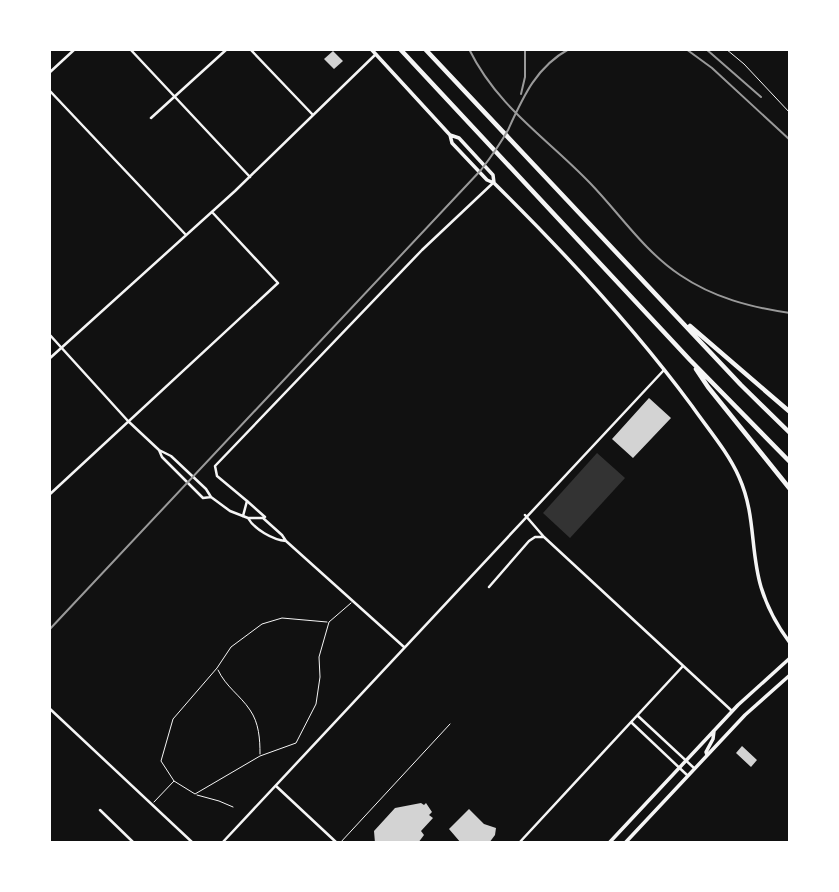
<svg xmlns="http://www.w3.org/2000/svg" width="839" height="892" font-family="'Work Sans',sans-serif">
<rect width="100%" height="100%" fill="#111"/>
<path fill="#333" d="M 597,453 L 625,478 L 570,538 L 543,513 Z"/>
<path fill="#d3d3d3" d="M 333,51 L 343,61 L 334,69 L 324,59 Z
M 649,398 L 671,418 L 633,458 L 612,439 Z
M 742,746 L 757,760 L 751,767 L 736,753 Z
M 421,803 L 424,805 L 426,803 L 432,812 L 429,815 L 433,818 L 421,831 L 424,835 L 418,843 L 375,843 L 374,831 L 395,808 Z
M 469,809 L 484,824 L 496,828 L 495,835 L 489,843 L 461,843 L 449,829 Z"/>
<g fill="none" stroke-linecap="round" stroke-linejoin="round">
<path stroke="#f5f5f5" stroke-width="1" d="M 726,49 L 744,64 L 790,113
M 218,670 C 226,687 240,695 250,710 C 259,723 260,739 260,754
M 174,781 L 161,761 L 173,719 L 217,668 L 231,647 L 262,624 L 282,618 L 327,622
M 197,795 L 219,801 L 233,807
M 154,802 L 174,781 L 195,794 L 260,756 L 296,743 L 316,704 L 320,677 L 319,657 L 329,622 L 351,603
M 340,843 L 450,724"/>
<path stroke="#f5f5f5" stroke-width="2.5" d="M 130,49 L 250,177
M 250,49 L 313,115
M 49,73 L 75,49
M 49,90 L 186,235
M 151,118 L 227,49
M 49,359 L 235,191 L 376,54
M 49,495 L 278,283 L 212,212
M 525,515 L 544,537 L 732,711
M 243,516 L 247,501 L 217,476 L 215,466 L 422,250 L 493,183
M 489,587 L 529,541 L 535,537 L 544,537
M 638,716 L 694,768
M 632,723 L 687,775
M 276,786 L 337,843
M 100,810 L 134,843
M 519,843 L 683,666"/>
<path stroke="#f5f5f5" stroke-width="2.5" d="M 49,334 L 128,421 L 159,450 L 171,456 L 206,489 L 211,497 L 230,511 L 248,518 L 263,518 L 282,535 L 286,541 L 404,647
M 159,450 L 162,457 L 203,498 L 211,497
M 247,501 L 265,517
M 248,518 C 254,529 273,540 286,541
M 49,708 L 193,843
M 222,843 L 664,370"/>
<path stroke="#f5f5f5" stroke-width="3.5" d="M 707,755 L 706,752 L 713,739 L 714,731
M 609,843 L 738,705 L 790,658
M 625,843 L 745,715 L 790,675"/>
<path stroke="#f5f5f5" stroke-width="3.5" d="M 371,49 L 450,135 L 452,143 L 487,180 L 494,183 C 565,253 633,326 692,406 C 708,429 728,452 739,477 C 756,515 750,550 761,587 C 767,607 778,627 790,643
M 450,135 L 459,138 L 493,175 L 494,183"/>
<path stroke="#f5f5f5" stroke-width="4.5" d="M 400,49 L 690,360 L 790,462
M 425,49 L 741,385 L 790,433
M 690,326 L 790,412
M 696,369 L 708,387 L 790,489"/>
<path stroke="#9a9a9a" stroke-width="2" d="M 469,49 C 498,108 546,137 590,183 C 620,214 644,251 680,275 C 714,298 750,307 790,313
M 686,49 L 712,68 L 790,140
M 706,49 L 761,97
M 521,94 L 525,77 L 525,49
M 49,630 L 481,170 C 491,157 500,144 508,130 C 523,97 536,67 569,49"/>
</g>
<rect width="839" height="892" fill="none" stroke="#ffffff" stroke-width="102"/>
</svg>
